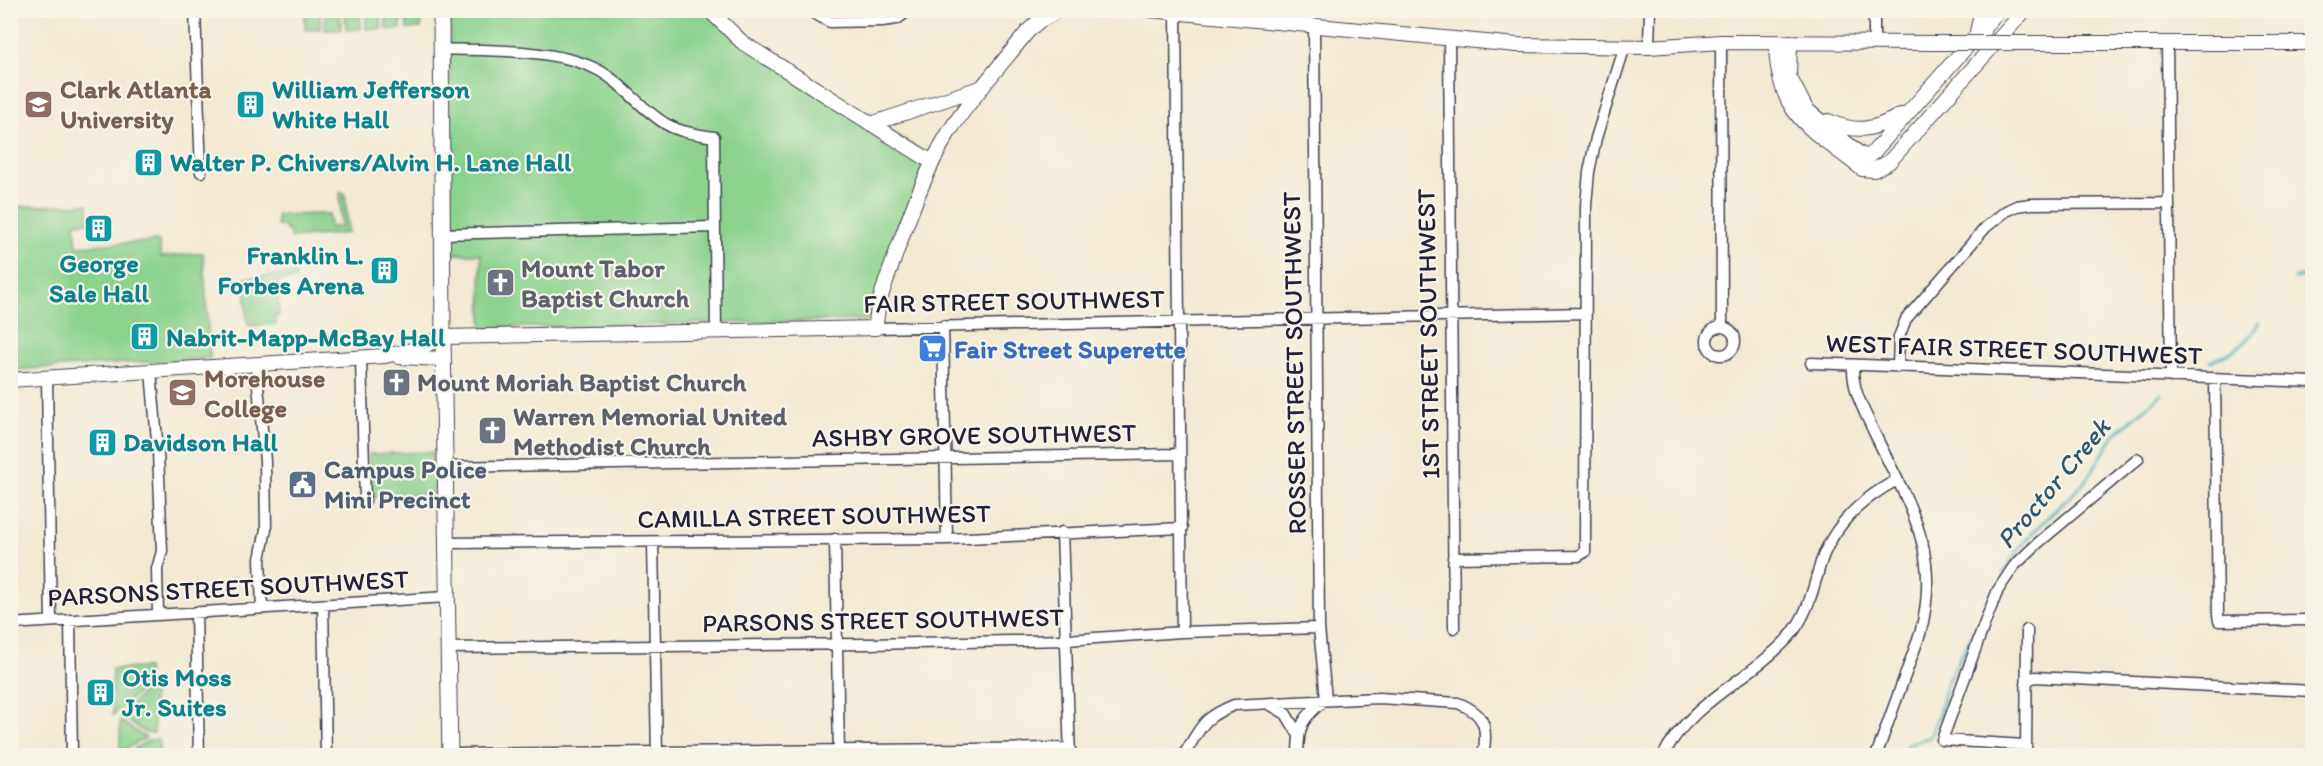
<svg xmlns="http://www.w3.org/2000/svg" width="2323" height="766" font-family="Itim,sans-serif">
<rect width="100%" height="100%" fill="#f7f3e8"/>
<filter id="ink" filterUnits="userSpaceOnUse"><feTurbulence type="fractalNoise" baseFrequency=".0167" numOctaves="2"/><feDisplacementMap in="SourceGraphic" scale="12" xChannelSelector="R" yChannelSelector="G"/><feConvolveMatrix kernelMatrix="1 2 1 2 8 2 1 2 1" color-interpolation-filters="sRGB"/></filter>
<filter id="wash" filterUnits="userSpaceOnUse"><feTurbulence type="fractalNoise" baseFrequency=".008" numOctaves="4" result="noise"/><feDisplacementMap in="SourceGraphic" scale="24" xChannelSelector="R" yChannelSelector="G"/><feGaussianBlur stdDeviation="1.35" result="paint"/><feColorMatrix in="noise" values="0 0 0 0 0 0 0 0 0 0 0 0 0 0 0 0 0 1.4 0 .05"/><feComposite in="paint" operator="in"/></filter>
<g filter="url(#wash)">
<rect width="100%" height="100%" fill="#f3e9d3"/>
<path fill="#8bd28d" stroke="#567a64" stroke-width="1.5" d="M 305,11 L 320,11 L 320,29 L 305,30 Z
M 325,11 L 340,11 L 341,30 L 325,30 Z
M 345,11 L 360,11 L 361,29 L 346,30 Z
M 366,11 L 381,11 L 381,29 L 366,29 Z
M 386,11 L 401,11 L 401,29 L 386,29 Z
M 406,11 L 421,11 L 421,28 L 407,29 Z
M 450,11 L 714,11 L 765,52 L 930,156 L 869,320 L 482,328 L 481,254 L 450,254 Z
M 340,192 L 345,193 L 348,233 L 290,238 L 290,232 L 285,229 L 284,226 L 277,226 L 277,215 L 329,214 L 330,227 L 341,227 Z
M 88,204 L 88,222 L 75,223 L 77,246 L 159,241 L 161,257 L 203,253 L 210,358 L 11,370 L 11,207 Z
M 296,274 L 296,279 L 277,281 L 279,315 L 276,315 L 276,324 L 248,326 L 244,278 Z
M 432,452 L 434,494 L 371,497 L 369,454 Z
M 147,668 L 147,684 L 113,715 L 112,669 Z
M 149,686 L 153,689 L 154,733 L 146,733 L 123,718 L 123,713 Z
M 120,721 L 146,738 L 120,752 Z
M 159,739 L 159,755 L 135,755 L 135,748 L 150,740 Z"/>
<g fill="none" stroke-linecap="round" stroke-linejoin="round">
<path stroke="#3caabb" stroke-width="3" d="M 2295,279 L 2312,272
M 2211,361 C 2232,354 2249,342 2259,322
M 2003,573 L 2018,550 L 2036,529 L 2086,481 L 2115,434 L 2162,394
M 1900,756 L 1908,744 L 1930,737 L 1940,711 L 1946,684 L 1981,619"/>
</g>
</g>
<g filter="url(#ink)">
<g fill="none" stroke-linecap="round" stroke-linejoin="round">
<defs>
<path id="minor" d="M 195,10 L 201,172
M 808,10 L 830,22 L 882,21 L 881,10
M 1292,10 L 1292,24
M 1176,13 L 1182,632
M 882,21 L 897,19 L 910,10
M 1449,39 L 1454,628
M 1721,42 L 1722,327
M 1874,42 L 1874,10
M 2167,42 L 2171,377
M 1649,47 L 1650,10
M 440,49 C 487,51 552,48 594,68 C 622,81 640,109 666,124 C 681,133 698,134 714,137 L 716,332
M 442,234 L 714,227
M 943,326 L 947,539
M1707 341a14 14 0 1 1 28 0a14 14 0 1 1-28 0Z
M 876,328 L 1586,313
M 361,358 L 365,501
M 1811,363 L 2312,382
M 256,364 L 265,461 L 266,529 L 260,559 L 262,608
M 1853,365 C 1852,390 1863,408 1873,430 C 1907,502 1943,551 1920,634 L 1876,756
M 1898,367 L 1899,337 L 1906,319 L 1986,227 L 2006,211 L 2017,206 L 2030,204 L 2169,203
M 151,371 L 158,452 L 162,551 L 157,569 L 158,615
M 47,378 L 51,621
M 2215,379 L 2218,615 L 2219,621 L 2312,620
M 445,467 L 1180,454
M 1062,532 L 1070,756
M 835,539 L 839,755
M 653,542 L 657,756
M 446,543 L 947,539 L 1182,528
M 1453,558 L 1578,556 L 1585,552 L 1586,205 L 1589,172 L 1596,138 L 1625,46
M 323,605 L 326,756
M 196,612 L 199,756
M 70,620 L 72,756
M 10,624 L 447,597
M 448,648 L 868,644 L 1066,640 L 1182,632 L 1319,628
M 2026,684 L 2030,679 L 2035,677 L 2312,691
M 1269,704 L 1286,714 L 1298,734
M 2025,745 L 1942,740 L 1987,617 L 1998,590 L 2014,566 L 2038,543 L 2138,459
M 450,754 L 1070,748
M 1183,756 C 1202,727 1200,719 1234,705 L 1379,698 L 1458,703 C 1486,714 1488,728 1483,756
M 1298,756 C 1298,725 1302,718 1326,699 L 1319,628 L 1314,26
M 1663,756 C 1689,703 1751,679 1789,637 C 1808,615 1813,589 1821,562 C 1834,524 1863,498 1897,480
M 2026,756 L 2027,630"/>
<path id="tertiary" d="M 709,10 L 743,43 L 932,162
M 1150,10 L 1517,45 L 1649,47 L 1721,42 L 1937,43
M 1776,42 C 1777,116 1809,127 1862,169 L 1874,170 L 1889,162 L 2025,10
M 1790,42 L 1789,76 L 1806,109 L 1861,155 L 1870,156
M 2072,43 L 2312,43
M 1828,121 C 1857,134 1874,130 1901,115
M 871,124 L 983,87
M 1870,156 L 1999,10
M 399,357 L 443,359
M 10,380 L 385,356 L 420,348 L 443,337 L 876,328 C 876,302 888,278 896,253 C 911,212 926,170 949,132 C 972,96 1002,64 1028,31 L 1039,21 L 1059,10"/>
<path id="secondary" d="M 441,10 L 443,337 L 450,756"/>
<path id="motorway" d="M 1980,32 L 1985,10"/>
</defs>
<use href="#minor" stroke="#414052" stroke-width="13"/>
<use href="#tertiary" stroke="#414052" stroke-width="16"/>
<use href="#secondary" stroke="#414052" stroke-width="17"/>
<use href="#motorway" stroke="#414052" stroke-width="22"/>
<use href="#minor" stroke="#fff" stroke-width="10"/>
<use href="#tertiary" stroke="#fff" stroke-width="14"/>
<use href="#secondary" stroke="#fff" stroke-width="15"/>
<use href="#motorway" stroke="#fff" stroke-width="20"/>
<defs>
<path id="tertiary-bridge" d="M 1937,43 L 2072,43"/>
</defs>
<use href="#tertiary-bridge" stroke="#414052" stroke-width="16" stroke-linecap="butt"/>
<use href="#tertiary-bridge" stroke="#fff" stroke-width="14"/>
</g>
</g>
<defs>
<symbol id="university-square" viewBox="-11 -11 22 22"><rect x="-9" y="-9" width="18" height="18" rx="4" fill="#8d6e63" stroke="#f7f3e8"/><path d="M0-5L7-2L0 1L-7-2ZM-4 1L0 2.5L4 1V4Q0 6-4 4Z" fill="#fff"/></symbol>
<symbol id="building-square" viewBox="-11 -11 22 22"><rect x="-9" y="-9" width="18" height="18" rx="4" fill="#0f9aa8" stroke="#f7f3e8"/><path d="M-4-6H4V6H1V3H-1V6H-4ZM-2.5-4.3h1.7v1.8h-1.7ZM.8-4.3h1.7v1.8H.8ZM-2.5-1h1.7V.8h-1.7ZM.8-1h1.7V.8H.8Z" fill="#fff"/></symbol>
<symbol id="church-square" viewBox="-11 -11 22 22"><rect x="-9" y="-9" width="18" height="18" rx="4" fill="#6b7280" stroke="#f7f3e8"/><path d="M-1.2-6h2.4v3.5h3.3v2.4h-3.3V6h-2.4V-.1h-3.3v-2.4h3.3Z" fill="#fff"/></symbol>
<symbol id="supermarket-square" viewBox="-11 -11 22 22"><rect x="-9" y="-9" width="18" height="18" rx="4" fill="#3f7fe0" stroke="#f7f3e8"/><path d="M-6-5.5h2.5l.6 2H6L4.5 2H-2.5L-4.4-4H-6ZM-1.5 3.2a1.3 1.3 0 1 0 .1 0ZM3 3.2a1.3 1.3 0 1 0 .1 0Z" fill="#fff"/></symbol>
<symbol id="civic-square" viewBox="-11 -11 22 22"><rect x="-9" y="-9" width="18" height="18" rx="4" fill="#5c6f8a" stroke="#f7f3e8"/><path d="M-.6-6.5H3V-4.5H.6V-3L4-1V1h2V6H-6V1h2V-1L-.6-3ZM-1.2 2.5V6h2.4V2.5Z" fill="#fff"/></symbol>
</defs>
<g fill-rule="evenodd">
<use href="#university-square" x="22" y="88" width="33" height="33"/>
<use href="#building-square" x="234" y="88" width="33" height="33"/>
<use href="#building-square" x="132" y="146" width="33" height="33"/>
<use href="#building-square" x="82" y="212" width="33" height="33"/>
<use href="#building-square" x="368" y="254" width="33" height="33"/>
<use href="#church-square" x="484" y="266" width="33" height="33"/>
<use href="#building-square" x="128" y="320" width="33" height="33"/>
<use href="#supermarket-square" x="916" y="332" width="33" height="33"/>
<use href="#church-square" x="380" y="366" width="33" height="33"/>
<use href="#university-square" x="166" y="376" width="33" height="33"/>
<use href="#church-square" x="476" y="414" width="33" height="33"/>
<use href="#building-square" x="86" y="426" width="33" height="33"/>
<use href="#civic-square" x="286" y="468" width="33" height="33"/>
<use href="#building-square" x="84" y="676" width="33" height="33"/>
</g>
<g text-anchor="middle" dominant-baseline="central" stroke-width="4.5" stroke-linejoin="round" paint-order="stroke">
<g font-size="26" font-weight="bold" fill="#785e54" stroke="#f7f3e8" text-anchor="start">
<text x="60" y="89">Clark Atlanta<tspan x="60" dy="30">University</tspan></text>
<text x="204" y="378">Morehouse<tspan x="204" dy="30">College</tspan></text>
</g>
<g font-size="26" font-weight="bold" fill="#0d838f" stroke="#f7f3e8" text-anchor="start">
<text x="272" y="89">William Jefferson<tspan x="272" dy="30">White Hall</tspan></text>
<text x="170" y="162">Walter P. Chivers/Alvin H. Lane Hall</text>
<text x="364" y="255" text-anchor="end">Franklin L.<tspan x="364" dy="30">Forbes Arena</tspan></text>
<text x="99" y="263" text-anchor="middle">George<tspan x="99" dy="30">Sale Hall</tspan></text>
<text x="166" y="337">Nabrit-Mapp-McBay Hall</text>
<text x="123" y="442">Davidson Hall</text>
<text x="122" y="677">Otis Moss<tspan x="122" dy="30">Jr. Suites</tspan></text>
</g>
<g font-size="26" font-weight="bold" fill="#5b616d" stroke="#f7f3e8" text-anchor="start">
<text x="521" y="268">Mount Tabor<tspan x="521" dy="30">Baptist Church</tspan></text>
<text x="417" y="382">Mount Moriah Baptist Church</text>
<text x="513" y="416">Warren Memorial United<tspan x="513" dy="30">Methodist Church</tspan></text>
</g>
<g font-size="26" fill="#22223b" stroke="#f7f3e8">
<text transform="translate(1014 301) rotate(-1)">FAIR STREET SOUTHWEST</text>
<text transform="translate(1428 334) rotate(-91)">1ST STREET SOUTHWEST</text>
<text transform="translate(2014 349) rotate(2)">WEST FAIR STREET SOUTHWEST</text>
<text transform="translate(1294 363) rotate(-91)">ROSSER STREET SOUTHWEST</text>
<text transform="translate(974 435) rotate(-1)">ASHBY GROVE SOUTHWEST</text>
<text transform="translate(814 516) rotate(-1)">CAMILLA STREET SOUTHWEST</text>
<text transform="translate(228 588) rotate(-3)">PARSONS STREET SOUTHWEST</text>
<text transform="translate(883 620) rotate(-1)">PARSONS STREET SOUTHWEST</text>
</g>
<g font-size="26" font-weight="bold" fill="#366cbe" stroke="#f7f3e8" text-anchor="start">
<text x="954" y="349">Fair Street Superette</text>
</g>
<g font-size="26" font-weight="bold" fill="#4e5e75" stroke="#f7f3e8" text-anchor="start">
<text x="324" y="469">Campus Police<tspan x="324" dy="30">Mini Precinct</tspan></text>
</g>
<g font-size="27" font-style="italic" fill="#2c586e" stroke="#f7f3e8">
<text transform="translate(2053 483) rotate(-50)">Proctor Creek</text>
</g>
</g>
<rect width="2323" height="766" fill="none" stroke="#f7f3e8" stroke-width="36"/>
</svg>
